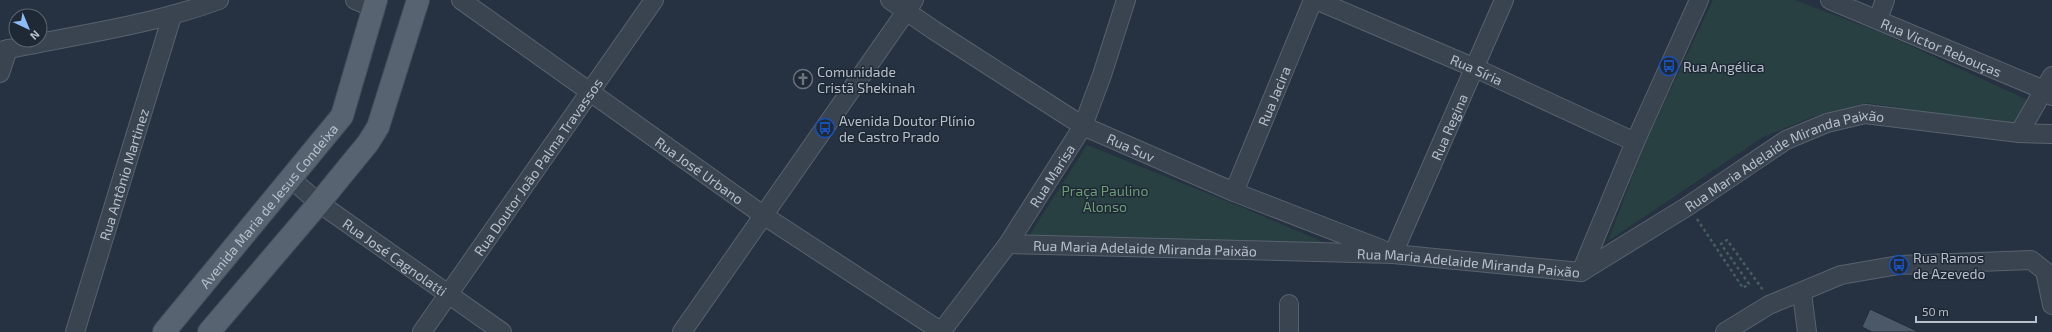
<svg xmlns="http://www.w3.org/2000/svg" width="2052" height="332" font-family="'Exo 2',sans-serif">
<rect width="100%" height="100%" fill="#263241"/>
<path fill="#284042" d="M 1713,0 L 1795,0 L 1882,33 L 2030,101 L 2018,126 L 1868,103 L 1815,116 L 1763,137 L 1608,241 L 1646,141 Z
M 1087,145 L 1239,206 L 1337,248 L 1027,239 Z"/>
<path fill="#4a5867" stroke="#212b38" d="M 1870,309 L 1919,332 L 1872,332 L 1862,327 Z"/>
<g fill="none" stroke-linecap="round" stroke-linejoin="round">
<defs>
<g id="minor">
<path d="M 355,0 L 374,8"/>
<path id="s1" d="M 461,0 L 763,215 L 942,332"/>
<path id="s2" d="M 890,0 L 935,31 L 1083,126 L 1234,192 L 1381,249"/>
<path id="s3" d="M 1316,0 L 1475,68 L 1635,142"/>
<path id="s4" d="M 1830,0 L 2044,90 L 2052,96"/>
<path d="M 1878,19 L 1885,0"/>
<path d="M 0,51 C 73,35 149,26 219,0"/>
<path d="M 0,73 L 8,49"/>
<path d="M 2019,133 L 2052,76"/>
<path id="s5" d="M 291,179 L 319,203 L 502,332"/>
<path id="s6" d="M 1234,192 L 1313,0"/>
<path id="s7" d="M 1008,244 L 1393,254 L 1581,272 L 1688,206 L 1786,140 L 1827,123 L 1865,114 L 2019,133 L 2052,134"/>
<path id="s8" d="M 1393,254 L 1504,0"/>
<path d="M 1581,272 L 1635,142 L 1699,0"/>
<path d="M 1802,293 L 1807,332"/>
<path id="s9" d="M 75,332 L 172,16"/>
<path id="s10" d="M 422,332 L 654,0"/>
<path d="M 682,332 L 914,0"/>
<path id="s11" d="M 941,332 L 1008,244 L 1083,126 L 1102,75 L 1126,0"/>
<path d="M 1289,332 L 1289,304"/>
<path d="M 1725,332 L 1769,305 L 1841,275 L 1899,265 L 2031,260 L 2045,271 L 2052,305"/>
</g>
<g id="major">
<path id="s12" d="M 164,332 L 342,116 L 376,0"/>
<path d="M 209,332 L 319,203 L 368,143 L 378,127 L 418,0"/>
</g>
</defs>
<use href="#minor" stroke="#58626e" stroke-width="20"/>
<use href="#major" stroke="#444d5a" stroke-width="24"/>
<path stroke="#465d5f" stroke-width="2.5" stroke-dasharray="3 3" stroke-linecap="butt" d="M 1697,219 L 1743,288 L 1749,284 L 1721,244 L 1727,240 L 1763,290"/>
<use href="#minor" stroke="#3a4451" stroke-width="18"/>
<use href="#major" stroke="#586371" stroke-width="22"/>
</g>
<defs>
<symbol id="bus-ring" viewBox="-11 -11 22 22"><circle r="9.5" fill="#1f2936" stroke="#1a4fb4" stroke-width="1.5"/><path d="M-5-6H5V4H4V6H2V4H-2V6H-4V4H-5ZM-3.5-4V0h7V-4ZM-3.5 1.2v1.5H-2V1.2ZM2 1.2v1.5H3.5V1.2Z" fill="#1a4fb4"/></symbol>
<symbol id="church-ring" viewBox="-11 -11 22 22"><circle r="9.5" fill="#1f2936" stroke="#6b7280" stroke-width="1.5"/><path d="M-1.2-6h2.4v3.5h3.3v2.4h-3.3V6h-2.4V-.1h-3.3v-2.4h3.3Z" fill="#6b7280"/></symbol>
</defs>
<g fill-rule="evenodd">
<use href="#bus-ring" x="1658" y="55" width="22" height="22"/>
<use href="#church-ring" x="792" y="68" width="22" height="22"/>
<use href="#bus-ring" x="814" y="117" width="22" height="22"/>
<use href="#bus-ring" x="1888" y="254" width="22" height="22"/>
</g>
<g text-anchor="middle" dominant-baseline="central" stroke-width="3" stroke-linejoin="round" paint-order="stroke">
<g font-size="14" fill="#b7bfcb" stroke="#1f2936">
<text stroke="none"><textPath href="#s4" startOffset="121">Rua Victor Rebouças</textPath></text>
<text stroke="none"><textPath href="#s3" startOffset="175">Rua Síria</textPath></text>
<text stroke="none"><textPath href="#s6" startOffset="104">Rua Jacira</textPath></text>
<text stroke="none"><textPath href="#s8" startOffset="139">Rua Regina</textPath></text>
<text stroke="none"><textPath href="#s2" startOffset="283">Rua Suv</textPath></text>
<text stroke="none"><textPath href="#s7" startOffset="809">Rua Maria Adelaide Miranda Paixão</textPath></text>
<text stroke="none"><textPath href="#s10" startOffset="202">Rua Doutor João Palma Travassos</textPath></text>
<text stroke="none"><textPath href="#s1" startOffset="293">Rua José Urbano</textPath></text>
<text stroke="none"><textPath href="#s9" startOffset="165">Rua Antônio Martinez</textPath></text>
<text stroke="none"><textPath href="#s11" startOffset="192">Rua Marisa</textPath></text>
<text stroke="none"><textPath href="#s12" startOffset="164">Avenida Maria de Jesus Condeixa</textPath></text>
<text stroke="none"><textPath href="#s7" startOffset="137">Rua Maria Adelaide Miranda Paixão</textPath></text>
<text stroke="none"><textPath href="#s5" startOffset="130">Rua José Cagnolatti</textPath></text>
<text stroke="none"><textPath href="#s7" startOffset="461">Rua Maria Adelaide Miranda Paixão</textPath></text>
</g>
<g font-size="14" fill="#b7bfcb" stroke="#1f2936" text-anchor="start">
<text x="1683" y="66">Rua Angélica</text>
<text x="817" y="71">Comunidade<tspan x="817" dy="16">Cristã Shekinah</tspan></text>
<text x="839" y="120">Avenida Doutor Plínio<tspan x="839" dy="16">de Castro Prado</tspan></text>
<text x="1913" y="257">Rua Ramos<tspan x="1913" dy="16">de Azevedo</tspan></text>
</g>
<g font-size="14" fill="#6e9c77" stroke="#1f2936">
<text x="1105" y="190">Praça Paulino<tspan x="1105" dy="16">Alonso</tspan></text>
</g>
</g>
<g transform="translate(28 28) rotate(136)"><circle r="19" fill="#1f2936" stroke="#5c6572"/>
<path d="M0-3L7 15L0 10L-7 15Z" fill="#8fbbf8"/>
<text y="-6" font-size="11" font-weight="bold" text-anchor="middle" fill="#b7bfcb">N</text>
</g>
<path d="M1916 316v6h120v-6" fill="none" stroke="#b7bfcb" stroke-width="2"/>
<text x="1922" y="316" font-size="12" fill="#b7bfcb" stroke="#1f2936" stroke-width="3" paint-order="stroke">50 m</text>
</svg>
